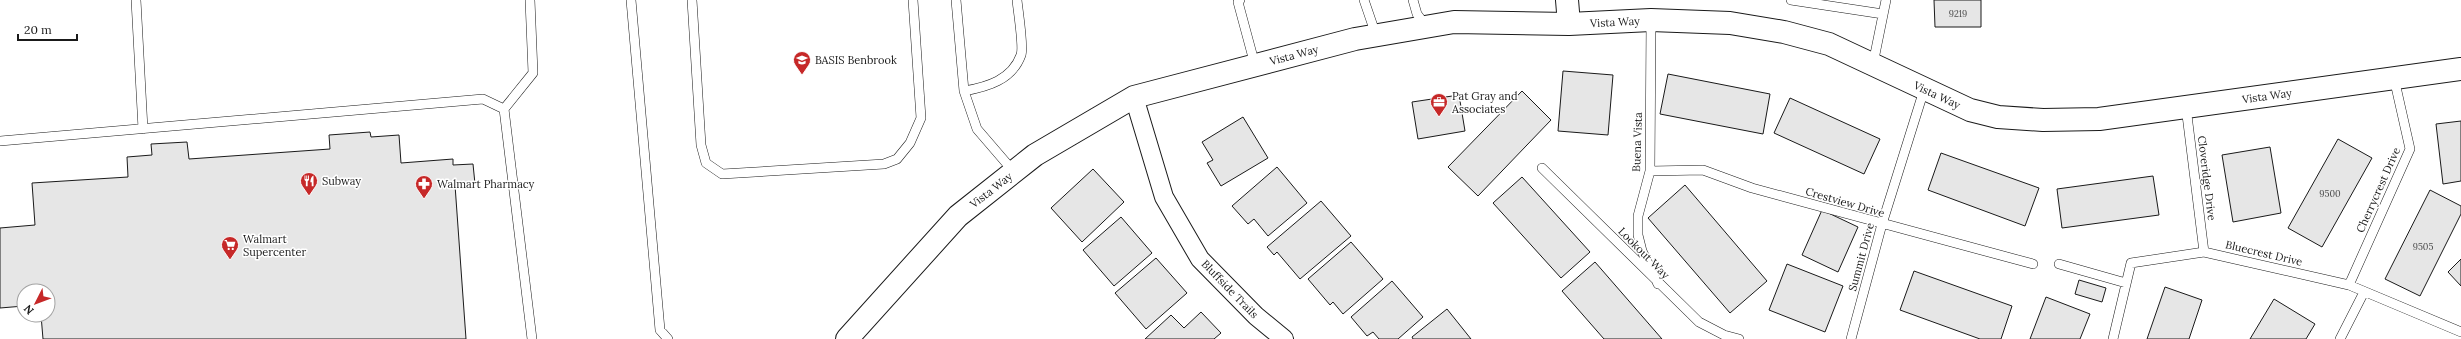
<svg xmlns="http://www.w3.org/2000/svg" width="2461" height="339" font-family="Lora,serif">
<rect width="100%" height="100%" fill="#fff"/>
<path fill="#e6e6e6" stroke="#1a1a1a" d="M 1934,0 L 1981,0 L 1981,27 L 1935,27 Z
M 1563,71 L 1613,75 L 1608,135 L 1558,131 Z
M 1668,74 L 1770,94 L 1763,134 L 1660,114 Z
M 1522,91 L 1551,120 L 1478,196 L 1448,167 Z
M 1459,95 L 1465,131 L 1418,139 L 1412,102 Z
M 1790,98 L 1880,139 L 1864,174 L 1774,133 Z
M 1243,117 L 1268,158 L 1221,186 L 1207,163 L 1213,160 L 1202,142 Z
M 2461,121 L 2461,181 L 2443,184 L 2436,124 Z
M 370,132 L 371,137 L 399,135 L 401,163 L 453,159 L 453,165 L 473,164 L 475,184 L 455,185 L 466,339 L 43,339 L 41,315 L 48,315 L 48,291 L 24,291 L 24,306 L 0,308 L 0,228 L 35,225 L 32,183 L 128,177 L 127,157 L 152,155 L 151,144 L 187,142 L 189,159 L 330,149 L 329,135 Z
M 2338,139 L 2372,158 L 2322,247 L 2288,228 Z
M 2270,147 L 2281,213 L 2233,222 L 2222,155 Z
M 1941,153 L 2039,188 L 2025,226 L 1928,190 Z
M 1277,167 L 1307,203 L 1268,236 L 1254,219 L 1248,224 L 1232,206 Z
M 1093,169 L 1124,202 L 1082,242 L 1051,208 Z
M 2153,176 L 2159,215 L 2062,228 L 2057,189 Z
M 1522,177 L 1590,252 L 1561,278 L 1493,203 Z
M 1685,185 L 1767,281 L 1730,313 L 1648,218 Z
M 2430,190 L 2461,206 L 2461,214 L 2420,296 L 2385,279 Z
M 1321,201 L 1351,236 L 1300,279 L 1277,252 L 1274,255 L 1267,247 Z
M 1822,210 L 1858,227 L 1838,272 L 1802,255 Z
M 1121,217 L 1152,253 L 1114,286 L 1083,250 Z
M 1351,242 L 1383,279 L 1343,314 L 1333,302 L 1330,305 L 1308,279 Z
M 1156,258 L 1187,293 L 1146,329 L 1115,293 Z
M 2461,259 L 2461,286 L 2448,272 Z
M 1595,262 L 1662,339 L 1604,339 L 1562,291 Z
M 1787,264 L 1843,286 L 1825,332 L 1769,310 Z
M 1914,271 L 2012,306 L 2001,339 L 1980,339 L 1900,310 Z
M 2079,280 L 2106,288 L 2102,302 L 2075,294 Z
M 1392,281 L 1423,317 L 1398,339 L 1379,339 L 1373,332 L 1367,336 L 1351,317 Z
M 2165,287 L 2202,300 L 2189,339 L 2147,339 Z
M 2046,297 L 2090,314 L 2080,339 L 2030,339 Z
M 2274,299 L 2315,324 L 2306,339 L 2250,339 Z
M 1447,309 L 1471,339 L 1413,339 L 1412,337 Z
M 1201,312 L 1221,333 L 1214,339 L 1145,339 L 1171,315 L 1184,328 Z"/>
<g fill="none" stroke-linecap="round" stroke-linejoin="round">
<defs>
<path id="service" d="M 136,0 L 143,129
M 631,0 L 660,330 L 668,339
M 692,0 L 701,145 L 706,163 L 722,174 L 884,164 L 897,159 L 910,143 L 921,118 L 913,0
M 956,0 L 964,91
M 1240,0 L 1238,2 L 1255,65
M 1364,0 L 1376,35
M 1413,0 L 1417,14 L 1426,26
M 1791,0 L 1883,14
M 1651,20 L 1650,171 L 1638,216 L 1638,235 L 1642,251 L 1658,284
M 1873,64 L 1886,0
M 2186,107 L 2204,252
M 504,109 L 533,73 L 530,0
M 0,141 L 483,99 L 504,109 L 532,339
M 1542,168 L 1699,322 L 1724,335 L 1739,339
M 1650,171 L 1703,170 L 1752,188 L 2033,264
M 1014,172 L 977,129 L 964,91 C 987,87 1012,80 1021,55 C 1024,47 1018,11 1017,0
M 2059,264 L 2126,283
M 2349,285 L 2410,149 L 2394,78
M 1851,339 L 1882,224 L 1924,90
M 2113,339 L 2131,263 L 2204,252 L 2349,285 L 2461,332
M 2340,339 L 2364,292"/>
<path id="minor" d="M 1134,97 L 1164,197 L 1200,259 L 1256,316 L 1284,339"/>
<path id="tertiary" d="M 1567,0 L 1569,24
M 847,339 L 958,216 L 1035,155 L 1134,97 L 1355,39 L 1454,22 L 1569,24 L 1651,20 L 1730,23 L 1784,32 L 1829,44 L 1970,110 L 1998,117 L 2043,120 L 2099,119 L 2461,69"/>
</defs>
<use href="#service" stroke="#1a1a1a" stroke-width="10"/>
<use href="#minor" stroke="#1a1a1a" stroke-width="20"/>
<use href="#tertiary" stroke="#1a1a1a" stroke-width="24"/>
<use href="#service" stroke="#fff" stroke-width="9"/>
<use href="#minor" stroke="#fff" stroke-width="18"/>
<use href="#tertiary" stroke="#fff" stroke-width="22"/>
</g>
<defs>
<symbol id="school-pin" viewBox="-11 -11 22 30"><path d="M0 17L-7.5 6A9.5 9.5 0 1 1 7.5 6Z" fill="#c62828" stroke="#fff"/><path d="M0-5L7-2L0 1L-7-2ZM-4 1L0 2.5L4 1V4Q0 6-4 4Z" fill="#fff"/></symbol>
<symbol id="office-pin" viewBox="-11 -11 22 30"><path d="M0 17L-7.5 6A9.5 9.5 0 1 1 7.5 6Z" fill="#c62828" stroke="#fff"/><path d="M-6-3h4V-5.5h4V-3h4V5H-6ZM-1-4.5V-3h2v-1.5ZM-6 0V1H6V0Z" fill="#fff"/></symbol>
<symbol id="restaurant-pin" viewBox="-11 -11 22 30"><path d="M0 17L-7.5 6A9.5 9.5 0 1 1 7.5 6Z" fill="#c62828" stroke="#fff"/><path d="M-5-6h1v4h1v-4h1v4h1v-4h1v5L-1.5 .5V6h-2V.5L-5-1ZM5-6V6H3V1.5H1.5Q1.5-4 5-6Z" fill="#fff"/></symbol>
<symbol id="pharmacy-pin" viewBox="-11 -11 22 30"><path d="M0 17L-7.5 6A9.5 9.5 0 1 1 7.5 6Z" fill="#c62828" stroke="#fff"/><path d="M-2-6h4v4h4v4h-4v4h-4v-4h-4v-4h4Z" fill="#fff"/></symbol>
<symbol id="supermarket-pin" viewBox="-11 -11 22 30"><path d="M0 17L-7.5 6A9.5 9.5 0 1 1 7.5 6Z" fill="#c62828" stroke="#fff"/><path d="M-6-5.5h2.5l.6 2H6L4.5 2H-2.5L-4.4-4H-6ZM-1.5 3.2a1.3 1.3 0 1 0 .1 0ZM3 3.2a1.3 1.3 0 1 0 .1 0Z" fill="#fff"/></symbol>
</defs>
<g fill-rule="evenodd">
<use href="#school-pin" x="792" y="50" width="20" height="27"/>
<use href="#office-pin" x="1429" y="92" width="20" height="27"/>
<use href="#restaurant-pin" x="299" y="171" width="20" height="27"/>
<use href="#pharmacy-pin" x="414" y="174" width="20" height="27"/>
<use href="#supermarket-pin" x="220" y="235" width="20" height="27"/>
</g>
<g text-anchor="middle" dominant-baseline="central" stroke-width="3" stroke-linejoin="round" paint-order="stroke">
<g font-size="9" fill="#4d4d4d">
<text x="1958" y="13">9219</text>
<text x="2330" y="193">9500</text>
<text x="2423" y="246">9505</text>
</g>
<g font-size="11" fill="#1a1a1a" stroke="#fff">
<text transform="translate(1615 22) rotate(-3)">Vista Way</text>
<text transform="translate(1294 55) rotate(-15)">Vista Way</text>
<text transform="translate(1937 95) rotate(25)">Vista Way</text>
<text transform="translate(2267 96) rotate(-8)">Vista Way</text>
<text transform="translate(1637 142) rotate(-88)">Buena Vista</text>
<text transform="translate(2207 178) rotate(83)">Cloveridge Drive</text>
<text transform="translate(991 190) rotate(-38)">Vista Way</text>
<text transform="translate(2378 190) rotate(-66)">Cherrycrest Drive</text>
<text transform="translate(1845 202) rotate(16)">Crestview Drive</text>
<text transform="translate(1644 253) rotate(45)">Lookout Way</text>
<text transform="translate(2264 253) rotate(13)">Bluecrest Drive</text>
<text transform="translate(1861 257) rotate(-75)">Summit Drive</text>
<text transform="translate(1230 289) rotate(46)">Bluffside Trails</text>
</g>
<g font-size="11" fill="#1a1a1a" stroke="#fff" text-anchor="start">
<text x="815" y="60">BASIS Benbrook</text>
<text x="1452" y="96">Pat Gray and<tspan x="1452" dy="13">Associates</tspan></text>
<text x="322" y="181">Subway</text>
<text x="437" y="184">Walmart Pharmacy</text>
<text x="243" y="239">Walmart<tspan x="243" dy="13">Supercenter</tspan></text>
</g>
</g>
<g transform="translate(36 303) rotate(228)"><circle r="19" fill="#ffffff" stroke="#a3a3a3"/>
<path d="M0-3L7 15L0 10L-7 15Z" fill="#c62828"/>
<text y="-6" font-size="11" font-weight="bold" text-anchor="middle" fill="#1a1a1a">N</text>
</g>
<path d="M18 34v6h59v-6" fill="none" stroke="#1a1a1a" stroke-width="2"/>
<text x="24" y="34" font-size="12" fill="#1a1a1a" stroke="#ffffff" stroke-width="3" paint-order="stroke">20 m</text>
</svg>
